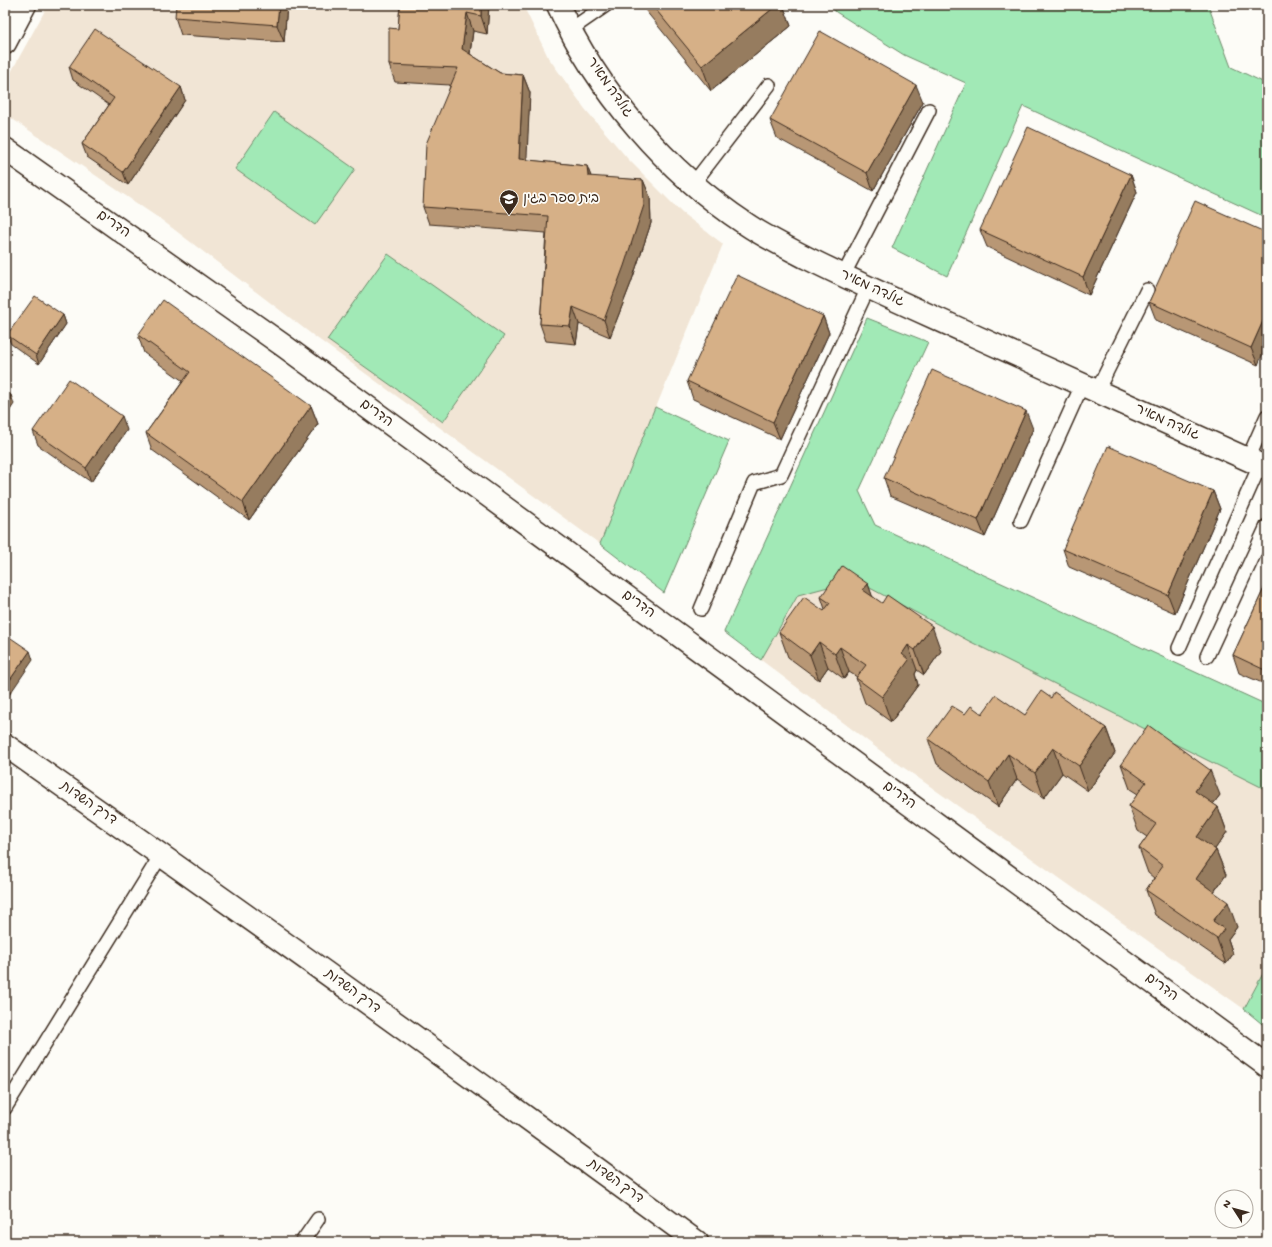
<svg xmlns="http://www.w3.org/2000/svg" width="1272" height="1247" font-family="'Gochi Hand','Playpen Sans Hebrew',sans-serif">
<rect width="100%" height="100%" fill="#fdfcf7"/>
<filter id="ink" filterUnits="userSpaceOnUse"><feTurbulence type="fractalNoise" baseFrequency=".025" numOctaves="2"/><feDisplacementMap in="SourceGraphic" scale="8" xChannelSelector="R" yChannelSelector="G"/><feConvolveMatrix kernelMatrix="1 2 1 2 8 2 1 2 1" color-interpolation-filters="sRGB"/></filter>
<g filter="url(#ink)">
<path fill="#f1e5d5" d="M 48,5 L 523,5 L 548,57 L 585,109 L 628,159 L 682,213 L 723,244 L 600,544 L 314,336 L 163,221 L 5,114 L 5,83 Z
M 855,580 L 969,641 L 1263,788 L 1267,800 L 1267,966 L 1244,1009 L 886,755 L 761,660 L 798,595 Z"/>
<path fill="#a1e9b6" stroke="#6e8a6a" d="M 828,5 L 1208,5 L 1231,67 L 1267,84 L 1267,218 L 1023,106 L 947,276 L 892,248 L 966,83 L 904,55 L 836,12 Z
M 274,112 L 355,169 L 315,225 L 235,169 Z
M 388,254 L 504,336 L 443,422 L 327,340 Z
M 867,318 L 928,342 L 859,491 L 875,525 L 1267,705 L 1267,800 L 1263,788 L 969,641 L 855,580 L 798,595 L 761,660 L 724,632 Z
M 655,407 L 729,441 L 664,593 L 600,544 Z
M 1267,966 L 1267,1028 L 1244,1009 Z"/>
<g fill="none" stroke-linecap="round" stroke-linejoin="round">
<defs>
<path id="service" d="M 570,30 L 606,5
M 693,184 L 769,85
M 843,276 L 929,110
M 1097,391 L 1147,290
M 1248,459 L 1267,416
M 1021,521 L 1082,385
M 701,609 L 754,483 L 781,475 L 868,288
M 1179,648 L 1260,465
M 1207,656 L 1267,526
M 5,1108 L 161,855
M 302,1242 L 318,1219"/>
<path id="minor" d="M 558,5 C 597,91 667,172 746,224 C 765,237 786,247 807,258 C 863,286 920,311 977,337 C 1074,381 1170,424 1267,468
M 5,43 L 25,5
M 5,149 L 284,346 L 1267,1066
M 5,745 C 237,908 468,1074 697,1242"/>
</defs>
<use href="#service" stroke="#3b2a1e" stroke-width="16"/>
<use href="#minor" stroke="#3b2a1e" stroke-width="25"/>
<use href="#service" stroke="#fdfcf7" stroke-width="13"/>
<use href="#minor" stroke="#fdfcf7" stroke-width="22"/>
</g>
<path fill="#b89774" stroke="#3b2a1e" d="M 287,5 L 284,42 L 181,35 L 175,17 Z
M 400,5 L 489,5 L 487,34 L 473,31 L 470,54 L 500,73 L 523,75 L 530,93 L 526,160 L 587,166 L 591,177 L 643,180 L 650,197 L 651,223 L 631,283 L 610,337 L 579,324 L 576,344 L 546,341 L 540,324 L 546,233 L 429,224 L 423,207 L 450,85 L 395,82 L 389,65 L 398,29 Z
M 641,5 L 783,5 L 791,26 L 711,91 Z
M 69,67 L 181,87 L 185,100 L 128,185 L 87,157 L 82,144 L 109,105 L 73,80 Z
M 923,102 L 873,191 L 777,138 L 770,120 Z
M 1131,175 L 1137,192 L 1089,295 L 987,247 L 980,230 Z
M 1267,233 L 1258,365 L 1156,320 L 1149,302 Z
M 63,315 L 66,324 L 39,364 L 11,344 L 7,335 Z
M 823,316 L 829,333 L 780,439 L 693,399 L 687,381 Z
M 138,335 L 311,406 L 318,424 L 249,520 L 152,450 L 146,433 L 183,381 L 144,353 Z
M 1033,429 L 985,537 L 890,496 L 884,478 Z
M 127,430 L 91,482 L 38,445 L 33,431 Z
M 1213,491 L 1220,509 L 1175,613 L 1069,567 L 1063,549 Z
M 1267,582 L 1267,685 L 1239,673 L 1233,655 Z
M 868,584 L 872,596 L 941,651 L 924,675 L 917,670 L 915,674 L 918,685 L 891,722 L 865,703 L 856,678 L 857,677 L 849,672 L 844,679 L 828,667 L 819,680 L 788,657 L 779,632 L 824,611 L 825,609 L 821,597 Z
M 1051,698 L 1106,728 L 1115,753 L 1088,791 L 1062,773 L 1044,798 L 1017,779 L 998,807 L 937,764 L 928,739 L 965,714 L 982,714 L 1025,715 Z
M 1121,764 L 1220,795 L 1213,804 L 1218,807 L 1227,832 L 1215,849 L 1216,850 L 1226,875 L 1214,892 L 1237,927 L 1228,939 L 1233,954 L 1226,964 L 1155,915 L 1146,890 L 1154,878 L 1148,873 L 1139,848 L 1147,837 L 1138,831 L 1129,806 L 1138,794 L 1130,789 Z"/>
<path fill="#967b5e" stroke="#3b2a1e" d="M 279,5 L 287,5 L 284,42 L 277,25 Z
M 481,5 L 489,5 L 487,34 L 481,16 Z
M 777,5 L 783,5 L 791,26 L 711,91 L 702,66 Z
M 467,13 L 473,31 L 468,67 L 462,49 Z
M 523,75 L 530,93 L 526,177 L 519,159 Z
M 916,85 L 923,102 L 873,191 L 867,173 Z
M 181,87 L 185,100 L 128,185 L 123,172 Z
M 587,166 L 594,184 L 588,176 Z
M 1131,175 L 1137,192 L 1089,295 L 1083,277 Z
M 643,180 L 650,197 L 651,223 L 631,283 L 610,337 L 604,320 Z
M 573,307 L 579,324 L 576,344 L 570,326 Z
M 1267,312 L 1267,344 L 1258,365 L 1251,348 Z
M 63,315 L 66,324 L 39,364 L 36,355 Z
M 823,316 L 829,333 L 780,439 L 773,422 Z
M 11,395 L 14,404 L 5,418 L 5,404 Z
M 311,406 L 318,424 L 249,520 L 243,502 Z
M 1026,411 L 1033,429 L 985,537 L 978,520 Z
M 122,416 L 127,430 L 91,482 L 86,468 Z
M 1213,491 L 1220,509 L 1175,613 L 1168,595 Z
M 868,584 L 877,609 L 863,590 Z
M 932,626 L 941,651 L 924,675 L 915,650 Z
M 819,642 L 828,667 L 819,680 L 810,655 Z
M 908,645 L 917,670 L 915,674 L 918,685 L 891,722 L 882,697 L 902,654 Z
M 840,647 L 849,672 L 844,679 L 835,654 Z
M 30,651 L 33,660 L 5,701 L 5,687 Z
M 1106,728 L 1115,753 L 1088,791 L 1079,766 Z
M 1053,748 L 1062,773 L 1044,798 L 1035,773 Z
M 1008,754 L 1017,779 L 998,807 L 989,782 Z
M 1210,770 L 1220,795 L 1204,816 L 1195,791 Z
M 1218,807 L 1227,832 L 1206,862 L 1197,837 Z
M 1216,850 L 1226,875 L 1205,904 L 1196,879 Z
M 1228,902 L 1237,927 L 1228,939 L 1233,954 L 1226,964 L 1217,939 L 1213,921 Z"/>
<path fill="#d6b087" stroke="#3b2a1e" d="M 176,5 L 279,5 L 277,25 L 175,17 Z
M 400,5 L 481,5 L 481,16 L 467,13 L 462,49 L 500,73 L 523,75 L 519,159 L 587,166 L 588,176 L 643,180 L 644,205 L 624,266 L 604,320 L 573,307 L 570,326 L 540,324 L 548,216 L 423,207 L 426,144 L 458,68 L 389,65 L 389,28 L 398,29 Z
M 652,5 L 777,5 L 702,66 Z
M 95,29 L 181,87 L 123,172 L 82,144 L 114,98 L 69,67 Z
M 820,31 L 916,85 L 867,173 L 770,120 Z
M 1028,127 L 1131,175 L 1083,277 L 980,230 Z
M 1195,201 L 1267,233 L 1267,312 L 1251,348 L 1149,302 Z
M 737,275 L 823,316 L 773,422 L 687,381 Z
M 35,296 L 63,315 L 36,355 L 7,335 Z
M 163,300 L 311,406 L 243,502 L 146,433 L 190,372 L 138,335 Z
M 932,370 L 1026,411 L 978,520 L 884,478 Z
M 69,379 L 122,416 L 86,468 L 33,431 Z
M 5,391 L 11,395 L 5,404 Z
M 1108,446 L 1213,491 L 1168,595 L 1063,549 Z
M 842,566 L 868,584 L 863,590 L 882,603 L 887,595 L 932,626 L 915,650 L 908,645 L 902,654 L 909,660 L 882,697 L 856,678 L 866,665 L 840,647 L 835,654 L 819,642 L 810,655 L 779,632 L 804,597 L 824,611 L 830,603 L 821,597 Z
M 1267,582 L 1267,671 L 1233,655 Z
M 5,634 L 30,651 L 5,687 Z
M 1041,691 L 1051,698 L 1054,692 L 1106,728 L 1079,766 L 1053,748 L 1035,773 L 1008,754 L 989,782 L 928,739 L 952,706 L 965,714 L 971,706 L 982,714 L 996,695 L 1025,715 Z
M 1148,725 L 1210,770 L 1195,791 L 1218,807 L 1197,837 L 1216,850 L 1196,879 L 1228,902 L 1213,921 L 1224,929 L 1217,939 L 1146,890 L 1163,866 L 1139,848 L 1156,824 L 1129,806 L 1146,782 L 1121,764 Z
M 320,1238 L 325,1242 L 317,1242 Z"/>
</g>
<defs>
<symbol id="school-pin" viewBox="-11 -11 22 30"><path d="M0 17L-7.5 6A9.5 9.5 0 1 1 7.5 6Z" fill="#3b2a1e" stroke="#fdfcf7"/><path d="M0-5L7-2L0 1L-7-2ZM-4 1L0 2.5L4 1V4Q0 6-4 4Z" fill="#fff"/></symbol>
</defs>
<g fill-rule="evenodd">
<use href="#school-pin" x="498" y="188" width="22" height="30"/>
</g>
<g text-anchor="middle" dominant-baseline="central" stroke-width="3.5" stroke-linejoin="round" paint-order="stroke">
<g font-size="14" fill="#3b2a1e" stroke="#fdfcf7">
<text transform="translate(609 88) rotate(55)">גולדה מאיר</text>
<text transform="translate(113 225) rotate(35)">הדרים</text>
<text transform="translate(872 289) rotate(25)">גולדה מאיר</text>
<text transform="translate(376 414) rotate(36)">הדרים</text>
<text transform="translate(1167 423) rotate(24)">גולדה מאיר</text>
<text transform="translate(638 605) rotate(36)">הדרים</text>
<text transform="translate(899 796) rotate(36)">הדרים</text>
<text transform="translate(88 804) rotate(35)">דרך השדות</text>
<text transform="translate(1161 988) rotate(36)">הדרים</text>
<text transform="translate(352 992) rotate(36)">דרך השדות</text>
<text transform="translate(615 1182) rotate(36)">דרך השדות</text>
</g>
<g font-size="14" fill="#3b2a1e" stroke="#fdfcf7" text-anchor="start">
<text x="523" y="199">בית ספר בגין</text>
</g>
</g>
<rect width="1272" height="1247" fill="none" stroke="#fdfcf7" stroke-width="20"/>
<rect x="10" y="10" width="1252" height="1227" fill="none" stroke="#3b2a1e" stroke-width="1.5" filter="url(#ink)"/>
<g transform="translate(1234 1209) rotate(306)"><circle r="19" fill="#fdfcf7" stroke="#afa8a0"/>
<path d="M0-3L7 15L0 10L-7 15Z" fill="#3b2a1e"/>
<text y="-6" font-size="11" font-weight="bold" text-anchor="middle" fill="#3b2a1e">N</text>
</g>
</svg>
